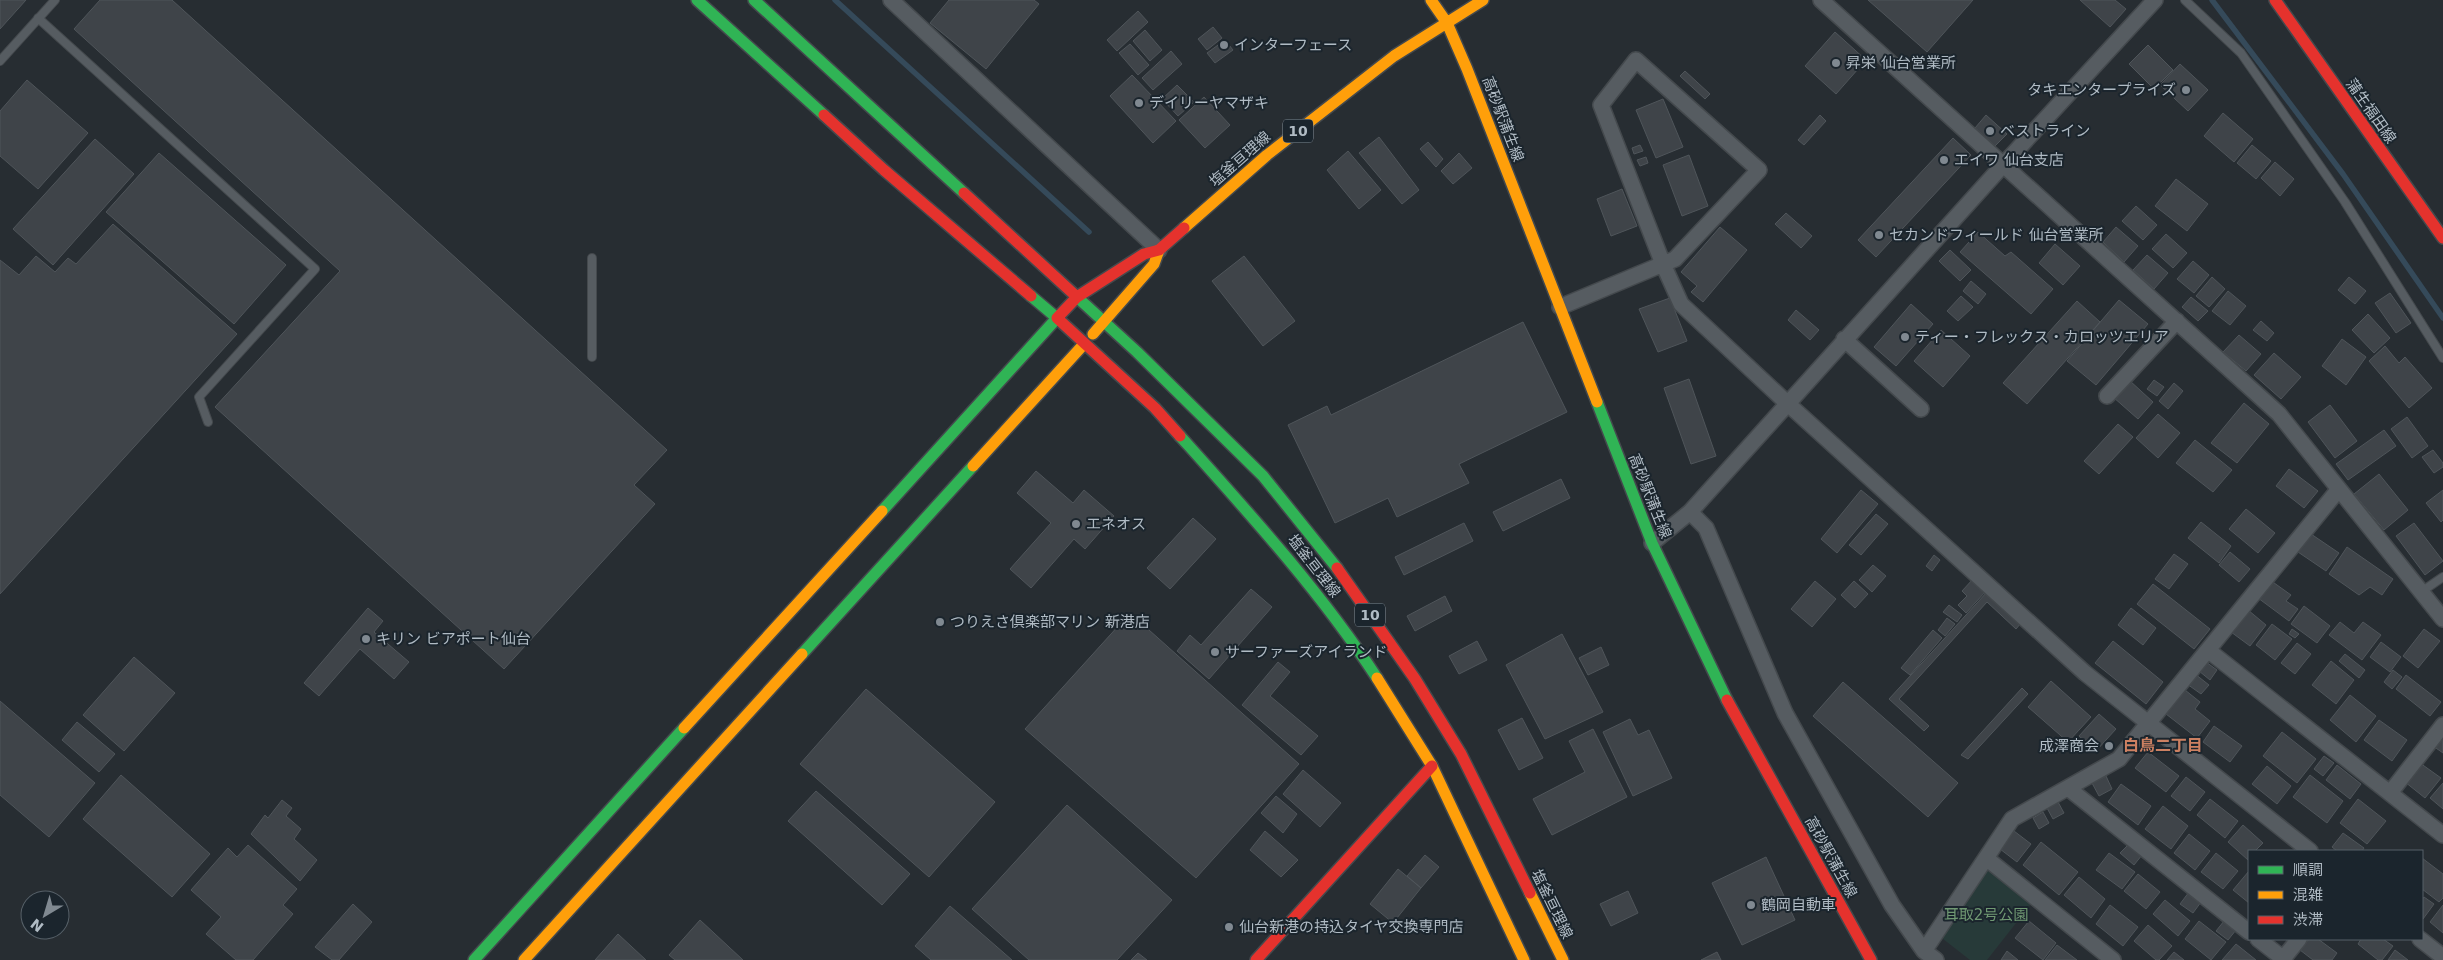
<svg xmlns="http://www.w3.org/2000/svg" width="2443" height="960" font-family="'DejaVu Sans','Noto Sans JP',sans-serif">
<rect width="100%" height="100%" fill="#272d32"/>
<path fill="#273a39" d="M 1984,868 L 2031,904 L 1987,960 L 1970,960 L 1938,935 Z"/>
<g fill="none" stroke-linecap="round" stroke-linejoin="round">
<path stroke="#354a5a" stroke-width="5.5" d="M 835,0 L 1089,232
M 2212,0 L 2343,174 L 2443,318"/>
</g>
<path fill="#3f4449" stroke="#4f555a" d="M 0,0 L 26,0 L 0,29 Z
M 100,0 L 172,0 L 667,450 L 634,485 L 655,504 L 504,669 L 215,407 L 340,271 L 74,29 Z
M 949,0 L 1034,0 L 1039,4 L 986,69 L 930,23 Z
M 1868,0 L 1973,0 L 1927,52 Z
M 2080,0 L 2115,0 L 2126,9 L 2110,27 Z
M 1138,11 L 1148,22 L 1117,51 L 1107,40 Z
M 1213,27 L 1222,38 L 1207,50 L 1198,39 Z
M 1145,30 L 1162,50 L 1150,61 L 1133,41 Z
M 1835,32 L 1866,60 L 1836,94 L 1805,66 Z
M 1225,40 L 1233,50 L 1215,63 L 1207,53 Z
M 1130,44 L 1149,65 L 1138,75 L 1119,53 Z
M 2148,45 L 2173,70 L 2154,89 L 2129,64 Z
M 1171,51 L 1182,64 L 1153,90 L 1142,78 Z
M 2180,64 L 2208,90 L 2188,111 L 2160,85 Z
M 1685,71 L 1710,94 L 1705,99 L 1680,76 Z
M 1132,75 L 1176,121 L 1153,143 L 1110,96 Z
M 27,80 L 88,133 L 38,189 L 0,156 L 0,111 Z
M 1177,85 L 1194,102 L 1178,116 L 1162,99 Z
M 1204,97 L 1230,125 L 1205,148 L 1179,120 Z
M 1663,99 L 1683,147 L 1656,158 L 1636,110 Z
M 2223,113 L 2253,139 L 2234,162 L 2204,136 Z
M 1820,115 L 1826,121 L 1804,145 L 1798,140 Z
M 1986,115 L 2007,134 L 1995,146 L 1975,128 Z
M 1379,137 L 1419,190 L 1402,204 L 1359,153 Z
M 1953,138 L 1971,155 L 1876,257 L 1858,240 Z
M 95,139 L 134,174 L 53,265 L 13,229 Z
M 1428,142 L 1443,159 L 1436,167 L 1420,149 Z
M 1640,145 L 1643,151 L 1634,154 L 1632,148 Z
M 2252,145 L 2271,161 L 2256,179 L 2237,163 Z
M 1348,151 L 1381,190 L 1359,209 L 1327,170 Z
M 159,153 L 286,265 L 234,324 L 106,212 Z
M 1459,153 L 1472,168 L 1453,184 L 1441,171 Z
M 1689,155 L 1708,206 L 1682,216 L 1663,165 Z
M 1646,157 L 1648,163 L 1640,166 L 1637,160 Z
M 2275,162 L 2294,179 L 2280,196 L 2261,178 Z
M 2176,179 L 2208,204 L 2187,231 L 2155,206 Z
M 1622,189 L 1637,226 L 1611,236 L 1597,199 Z
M 2136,206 L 2157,225 L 2143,240 L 2122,221 Z
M 1786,213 L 1812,236 L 1801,248 L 1775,224 Z
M 113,224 L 237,334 L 0,594 L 0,260 L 19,275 L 36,256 L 55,272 L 68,258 L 76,264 Z
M 1720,227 L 1747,250 L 1703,302 L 1691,292 L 1697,286 L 1681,272 Z
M 2116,227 L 2138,246 L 2124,262 L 2103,242 Z
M 1978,232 L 2005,256 L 2011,252 L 2053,289 L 2031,314 L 1960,252 Z
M 2166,234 L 2187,253 L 2173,268 L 2152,249 Z
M 2055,244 L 2080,266 L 2063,285 L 2039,263 Z
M 1950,250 L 1971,270 L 1960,281 L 1939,261 Z
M 2147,255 L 2168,273 L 2154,289 L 2133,270 Z
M 1244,256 L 1295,321 L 1263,346 L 1212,281 Z
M 2193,261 L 2209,275 L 2194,293 L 2177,279 Z
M 2212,277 L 2225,289 L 2209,307 L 2196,296 Z
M 2349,277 L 2366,291 L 2355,304 L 2338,290 Z
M 1971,281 L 1986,294 L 1978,304 L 1963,291 Z
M 2228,291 L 2246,306 L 2230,325 L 2212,311 Z
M 2390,293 L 2411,323 L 2396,333 L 2375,303 Z
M 1961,296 L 1973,307 L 1958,321 L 1947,311 Z
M 2191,297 L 2208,311 L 2198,321 L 2182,307 Z
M 1670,298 L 1687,341 L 1658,352 L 1639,309 Z
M 2119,300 L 2148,324 L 2096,385 L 2067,361 Z
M 2077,301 L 2100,322 L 2027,404 L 2003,383 Z
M 1911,304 L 1933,324 L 1896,366 L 1874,347 Z
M 1796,310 L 1819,330 L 1810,340 L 1788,320 Z
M 2368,314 L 2390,338 L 2374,353 L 2352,330 Z
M 2261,321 L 2274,333 L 2267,341 L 2253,330 Z
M 1523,322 L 1567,412 L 1459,464 L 1469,483 L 1397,517 L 1388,498 L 1335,523 L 1288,425 L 1327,406 L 1331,415 Z
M 1941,330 L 1970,356 L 1943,387 L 1914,361 Z
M 2239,335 L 2261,354 L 2246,371 L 2223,352 Z
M 2342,339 L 2366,357 L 2346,385 L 2322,366 Z
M 2385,346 L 2399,363 L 2405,357 L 2432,388 L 2409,408 L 2369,361 Z
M 2274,353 L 2301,377 L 2281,399 L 2254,375 Z
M 1689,379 L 1716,456 L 1691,464 L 1664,388 Z
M 2129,380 L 2153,402 L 2138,419 L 2113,397 Z
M 2154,380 L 2164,387 L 2157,396 L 2147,389 Z
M 2174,383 L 2183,391 L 2168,409 L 2159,401 Z
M 2244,403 L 2269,424 L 2237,463 L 2211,443 Z
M 2330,405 L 2357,441 L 2335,458 L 2308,422 Z
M 2158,414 L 2180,433 L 2158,458 L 2136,438 Z
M 2407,417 L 2428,446 L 2412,458 L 2391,429 Z
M 2118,424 L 2133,437 L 2099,474 L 2084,461 Z
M 2384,430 L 2396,446 L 2348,480 L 2336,464 Z
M 2195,440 L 2232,470 L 2213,492 L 2176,463 Z
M 2433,450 L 2443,463 L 2443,467 L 2434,473 L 2422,457 Z
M 2289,469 L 2318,491 L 2304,508 L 2276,486 Z
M 1036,471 L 1073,503 L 1084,490 L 1114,516 L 1085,549 L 1074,539 L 1031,588 L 1010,569 L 1051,523 L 1017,493 Z
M 2379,474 L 2408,510 L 2384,530 L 2354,494 Z
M 1561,479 L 1570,498 L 1503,531 L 1493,512 Z
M 1861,490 L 1878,504 L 1837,553 L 1821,539 Z
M 2443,490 L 2443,520 L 2441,522 L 2426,503 Z
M 2246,509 L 2275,533 L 2258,553 L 2229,529 Z
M 1876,514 L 1888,524 L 1861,555 L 1849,545 Z
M 1193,518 L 1216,539 L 1170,589 L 1147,568 Z
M 2201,522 L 2231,546 L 2219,563 L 2188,538 Z
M 1464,523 L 1473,541 L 1404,575 L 1395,557 Z
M 2414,523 L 2443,561 L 2425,575 L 2396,536 Z
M 2311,534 L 2339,553 L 2326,571 L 2298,552 Z
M 2347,547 L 2393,579 L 2382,595 L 2370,587 L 2359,595 L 2329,574 Z
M 2230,552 L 2250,569 L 2239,582 L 2219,565 Z
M 2174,554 L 2188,564 L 2169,589 L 2155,579 Z
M 1934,555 L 1940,560 L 1932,571 L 1926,566 Z
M 1873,565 L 1886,576 L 1872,592 L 1859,580 Z
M 1973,579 L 1986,591 L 1966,613 L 1958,605 L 1967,596 L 1962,591 Z
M 2270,580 L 2291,595 L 2286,601 L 2298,609 L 2289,621 L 2258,598 Z
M 1815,581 L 1836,599 L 1812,627 L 1791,609 Z
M 1854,581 L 1868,594 L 1855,608 L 1841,595 Z
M 2153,584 L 2210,629 L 2194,649 L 2137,604 Z
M 1251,589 L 1272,607 L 1209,679 L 1177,651 L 1190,635 L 1201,645 Z
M 1987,592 L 2021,623 L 2016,629 L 1987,602 L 1899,699 L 1929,726 L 1924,731 L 1889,699 Z
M 1445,596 L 1452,611 L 1415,631 L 1407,616 Z
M 1949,605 L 1962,615 L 1957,622 L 1943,612 Z
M 2304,606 L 2330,626 L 2317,643 L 2291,624 Z
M 368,608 L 383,621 L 374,632 L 409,662 L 394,679 L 360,649 L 319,696 L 304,683 Z
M 2131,608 L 2156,628 L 2143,645 L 2118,625 Z
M 2248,610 L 2266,625 L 2250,646 L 2231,632 Z
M 1130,613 L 1299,764 L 1196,878 L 1025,729 Z
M 1947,618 L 1955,624 L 1945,636 L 1938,630 Z
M 2340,622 L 2354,633 L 2363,622 L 2381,635 L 2362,660 L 2329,635 Z
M 2272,624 L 2292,639 L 2275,660 L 2256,645 Z
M 2292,629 L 2299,634 L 2295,638 L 2289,634 Z
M 2424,629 L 2440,641 L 2418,668 L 2403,656 Z
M 1933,630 L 1942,638 L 1910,675 L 1901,668 Z
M 1562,634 L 1603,712 L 1545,739 L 1506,665 Z
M 1477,641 L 1487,660 L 1459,674 L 1449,656 Z
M 2113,641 L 2163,682 L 2146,704 L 2095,663 Z
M 2381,642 L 2401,657 L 2390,672 L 2370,657 Z
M 2297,643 L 2311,654 L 2295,674 L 2281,663 Z
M 1601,647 L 1609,665 L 1588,675 L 1579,658 Z
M 2345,654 L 2365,670 L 2359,678 L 2339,661 Z
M 134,657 L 175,693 L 124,751 L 83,715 Z
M 2331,661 L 2354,680 L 2336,704 L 2312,685 Z
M 1278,662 L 1290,672 L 1270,696 L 1318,736 L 1301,755 L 1242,705 Z
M 2206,662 L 2217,670 L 2210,680 L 2199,671 Z
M 2393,670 L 2402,677 L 2392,689 L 2384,682 Z
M 2195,674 L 2209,685 L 2201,694 L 2187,684 Z
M 2406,675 L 2441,702 L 2430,716 L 2396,689 Z
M 2051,681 L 2091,717 L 2068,742 L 2028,707 Z
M 1843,682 L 1958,783 L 1928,817 L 1813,716 Z
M 2022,688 L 2028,694 L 1968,759 L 1961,755 Z
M 866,689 L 995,802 L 929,877 L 800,764 Z
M 2185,690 L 2200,702 L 2195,709 L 2210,721 L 2197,738 L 2166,714 Z
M 2350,695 L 2376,716 L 2356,742 L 2330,720 Z
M 0,701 L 95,783 L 49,837 L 0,795 Z
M 2099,714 L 2116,729 L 2096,751 L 2079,736 Z
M 1522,718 L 1543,758 L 1519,770 L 1498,730 Z
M 1630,719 L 1638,735 L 1649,730 L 1672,778 L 1633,796 L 1603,732 Z
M 2379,720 L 2407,740 L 2392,761 L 2364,740 Z
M 77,722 L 115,754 L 99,772 L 62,740 Z
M 2214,726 L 2242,746 L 2230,762 L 2203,742 Z
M 1593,729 L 1627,797 L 1552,835 L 1533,799 L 1585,772 L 1569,741 Z
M 2282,732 L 2316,759 L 2297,783 L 2263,756 Z
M 2443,736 L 2443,753 L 2433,746 Z
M 2148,752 L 2179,776 L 2166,792 L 2135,768 Z
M 2324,756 L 2334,763 L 2323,776 L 2314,769 Z
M 2420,763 L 2441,778 L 2425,798 L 2405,782 Z
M 2337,765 L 2361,784 L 2350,799 L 2326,780 Z
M 2267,766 L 2291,786 L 2277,804 L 2252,784 Z
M 1303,770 L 1341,803 L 1320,827 L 1283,794 Z
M 121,775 L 210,854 L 172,897 L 83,819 Z
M 2310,775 L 2343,801 L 2327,823 L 2293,797 Z
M 2106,776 L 2112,789 L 2099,796 L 2092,783 Z
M 2186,777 L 2205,792 L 2190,811 L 2171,796 Z
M 2443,783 L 2443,809 L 2430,798 Z
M 2121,784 L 2151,806 L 2138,825 L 2108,802 Z
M 816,791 L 910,874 L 882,905 L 788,821 Z
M 1276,796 L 1297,814 L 1283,833 L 1261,813 Z
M 2210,799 L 2238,821 L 2225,838 L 2197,815 Z
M 2358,799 L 2386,821 L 2367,844 L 2340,823 Z
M 282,800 L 292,808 L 286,816 L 301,829 L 294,839 L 317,860 L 300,881 L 251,834 L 265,815 L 268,818 Z
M 2058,802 L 2064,813 L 2053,819 L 2047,808 Z
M 1067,805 L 1172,900 L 1117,960 L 1029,960 L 972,909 Z
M 2163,806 L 2188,826 L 2171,849 L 2145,829 Z
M 2043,812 L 2049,823 L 2039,829 L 2033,818 Z
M 2243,825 L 2263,843 L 2255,851 L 2249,851 L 2248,860 L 2228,842 Z
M 1265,831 L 1298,860 L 1281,877 L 1250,850 Z
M 2014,831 L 2031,844 L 2017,862 L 2000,849 Z
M 2343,833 L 2364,848 L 2362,851 L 2337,851 L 2332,847 Z
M 2189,834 L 2210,851 L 2195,870 L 2174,853 Z
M 2041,842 L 2078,872 L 2059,895 L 2023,865 Z
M 2129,844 L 2142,855 L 2134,865 L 2120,853 Z
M 248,845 L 297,889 L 283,905 L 293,914 L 253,960 L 236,960 L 206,934 L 221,917 L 191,890 L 228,848 L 237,857 Z
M 2109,853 L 2135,872 L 2122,889 L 2096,870 Z
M 2216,853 L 2238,871 L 2223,889 L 2201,872 Z
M 1425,855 L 1439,867 L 1421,888 L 1407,876 Z
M 1766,857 L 1795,920 L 1742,945 L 1712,883 Z
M 2422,858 L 2443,874 L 2443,898 L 2439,902 L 2422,889 Z
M 1398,869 L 1421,888 L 1393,923 L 1370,904 Z
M 2249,871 L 2249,903 L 2233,890 Z
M 2138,874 L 2160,892 L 2146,909 L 2124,891 Z
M 2079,877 L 2105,899 L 2091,918 L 2064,895 Z
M 1628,891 L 1638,913 L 1611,926 L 1600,904 Z
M 2189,892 L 2201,902 L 2193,913 L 2180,904 Z
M 2424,897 L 2434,904 L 2423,919 L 2422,900 Z
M 2165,900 L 2190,921 L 2178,936 L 2153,914 Z
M 353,904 L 372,922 L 339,960 L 332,960 L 315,947 Z
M 2110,905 L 2138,927 L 2123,946 L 2096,924 Z
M 2443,905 L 2443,933 L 2430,922 Z
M 950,906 L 1012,960 L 931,960 L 915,946 Z
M 700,920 L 743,960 L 675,960 L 669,955 Z
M 2029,921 L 2056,943 L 2043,960 L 2015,938 Z
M 2199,921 L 2226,942 L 2211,960 L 2185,939 Z
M 2224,921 L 2236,930 L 2228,940 L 2216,931 Z
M 2148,925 L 2172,946 L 2159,960 L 2156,960 L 2134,941 Z
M 618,934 L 646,960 L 595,960 Z
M 2309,939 L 2318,939 L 2337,953 L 2332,960 L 2313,960 L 2300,950 Z
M 2361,939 L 2383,939 L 2393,946 L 2382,960 L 2378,960 L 2358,944 Z
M 2236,944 L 2256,960 L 2222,960 Z
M 2057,945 L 2077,960 L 2045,960 Z
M 2395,950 L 2408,960 L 2388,960 Z
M 2007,951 L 2018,960 L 2001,960 Z
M 1717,952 L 1721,960 L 1701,960 Z
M 2174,952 L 2184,960 L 2167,960 Z
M 1138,953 L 1147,960 L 1131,960 Z"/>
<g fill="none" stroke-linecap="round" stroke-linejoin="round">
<defs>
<path id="lane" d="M 2185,0 L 2241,53 L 2345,202 L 2443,358
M 38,18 L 315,269 L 199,397 L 208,422
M 0,61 L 55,0
M 592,258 L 592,357
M 2421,592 L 2443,577"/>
<path id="street" d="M 891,0 L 1159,250
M 1821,0 L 2279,414 L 2443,619
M 1560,307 L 1663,264 L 1675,259 L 1759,170 L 1636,60 L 1601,105 L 1663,264 L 1681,304 L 1787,403 L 2085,673 L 2310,851
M 1844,339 L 1921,409
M 2107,396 L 2177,321
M 1690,512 L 1706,528 L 1785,713 L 1892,905 L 1924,951 L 1936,960
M 1652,543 L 1690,512 L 2003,165 L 2155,0
M 2209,651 L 2443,835
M 2068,788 L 2249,932
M 2390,793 L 2443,725
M 1986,858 L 2113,960
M 2258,939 L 2285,960
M 2420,939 L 2443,957
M 1924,951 L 2012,819 L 2119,759 L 2339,489
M 2282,960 L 2299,939"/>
<path id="fast" d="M 697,0 L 824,115
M 754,0 L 964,193
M 1077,297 L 1137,352 L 1263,476 L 1337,568
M 1597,402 L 1652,543 L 1727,700
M 1180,436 C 1250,514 1320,591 1377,678
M 882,511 L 1057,318 L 1031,296
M 802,654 L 973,466
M 474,960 L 684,728"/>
<path id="slow" d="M 1431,0 L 1447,23 L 1467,69 L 1597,402
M 1184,228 L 1267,155 L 1394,56 L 1483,0
M 1093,334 L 1154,264 L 1159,250
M 973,466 L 1084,344
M 1377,678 L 1432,766 L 1524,960
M 684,728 L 882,511
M 1530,893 L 1563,960
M 524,960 L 802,654"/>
<path id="jam" d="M 2275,0 L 2443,238
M 824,115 L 884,170 L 1031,296
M 964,193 L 1077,297
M 1180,436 L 1155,408 L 1057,318 L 1077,297 L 1144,254 L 1159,250 L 1184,228
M 1337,568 L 1415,679 L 1461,754 L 1530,893
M 1727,700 L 1871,960
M 1256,960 L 1432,766"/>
</defs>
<use href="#lane" stroke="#44494d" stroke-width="10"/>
<use href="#street" stroke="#44494d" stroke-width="18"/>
<use href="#fast" stroke="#44494d" stroke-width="14"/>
<use href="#slow" stroke="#44494d" stroke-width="14"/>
<use href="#jam" stroke="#44494d" stroke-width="14"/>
<use href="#lane" stroke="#565c61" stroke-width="8"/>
<use href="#street" stroke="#565c61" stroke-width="15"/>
<use href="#fast" stroke="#30b455" stroke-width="11"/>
<use href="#slow" stroke="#ff9f0a" stroke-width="11"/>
<use href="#jam" stroke="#e5322d" stroke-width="11"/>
</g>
<g fill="#808991" stroke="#1b252d" stroke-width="2">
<circle cx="1224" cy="45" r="5"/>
<circle cx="1836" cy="63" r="5"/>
<circle cx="2186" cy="90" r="5"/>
<circle cx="1139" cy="103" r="5"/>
<circle cx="1990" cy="131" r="5"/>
<circle cx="1944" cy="160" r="5"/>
<circle cx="1879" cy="235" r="5"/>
<circle cx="1905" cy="337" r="5"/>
<circle cx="1076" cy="524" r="5"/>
<circle cx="940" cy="622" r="5"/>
<circle cx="366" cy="639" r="5"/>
<circle cx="1215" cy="652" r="5"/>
<circle cx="2109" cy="746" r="5"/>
<circle cx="1751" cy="905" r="5"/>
<circle cx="1229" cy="927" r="5"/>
</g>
<g text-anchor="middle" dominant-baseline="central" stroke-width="4" stroke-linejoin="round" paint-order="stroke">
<g fill="#1b252d" stroke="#838e97" stroke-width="1">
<rect x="1283" y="119.5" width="30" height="23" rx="4"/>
<rect x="1355" y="603.5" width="30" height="23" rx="4"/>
</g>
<g font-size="14" font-weight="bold" fill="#b0bbc4">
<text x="1298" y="131">10</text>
<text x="1370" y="615">10</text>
</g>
<g font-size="15" fill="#b0bbc4" stroke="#1b252d" text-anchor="start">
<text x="1234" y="45">インターフェース</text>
<text x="1846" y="63">昇栄 仙台営業所</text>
<text x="2176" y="90" text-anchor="end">タキエンタープライズ</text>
<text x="1149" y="103">デイリーヤマザキ</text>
<text x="2000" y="131">ベストライン</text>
<text x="1954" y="160">エイワ 仙台支店</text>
<text x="1889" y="235">セカンドフィールド 仙台営業所</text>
<text x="1915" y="337">ティー・フレックス・カロッツエリア</text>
<text x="1086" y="524">エネオス</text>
<text x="950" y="622">つりえさ倶楽部マリン 新港店</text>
<text x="376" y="639">キリン ビアポート仙台</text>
<text x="1225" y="652">サーファーズアイランド</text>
<text x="2099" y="746" text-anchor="end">成澤商会</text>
<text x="1761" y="905">鶴岡自動車</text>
<text x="1239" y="927">仙台新港の持込タイヤ交換専門店</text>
</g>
<g font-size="15" fill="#b0bbc4" stroke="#1b252d">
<text transform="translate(2371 111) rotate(55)">蒲生福田線</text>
<text transform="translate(1503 119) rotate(69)">高砂駅蒲生線</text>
<text transform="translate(1240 159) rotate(-41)">塩釜亘理線</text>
<text transform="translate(1650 496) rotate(68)">高砂駅蒲生線</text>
<text transform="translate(1314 566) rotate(52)">塩釜亘理線</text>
<text transform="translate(1831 857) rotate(61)">高砂駅蒲生線</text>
<text transform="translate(1552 904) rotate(64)">塩釜亘理線</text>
</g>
<g font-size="15" fill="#709973" stroke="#1b252d">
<text x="1986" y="915">耳取2号公園</text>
</g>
<g font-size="16" font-weight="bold" fill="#cd8162" stroke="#1b252d">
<text x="2163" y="745">白鳥二丁目</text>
</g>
</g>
<rect x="2248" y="850" width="175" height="90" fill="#1b252d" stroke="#576169"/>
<rect x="2258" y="866" width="25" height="8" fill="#30b455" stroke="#576169"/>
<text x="2293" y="875" font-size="15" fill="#b0bbc4">順調</text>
<rect x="2258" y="891" width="25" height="8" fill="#ff9f0a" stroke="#576169"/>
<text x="2293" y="900" font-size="15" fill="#b0bbc4">混雑</text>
<rect x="2258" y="916" width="25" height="8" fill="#e5322d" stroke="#576169"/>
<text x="2293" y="925" font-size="15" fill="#b0bbc4">渋滞</text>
<g transform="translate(45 915) rotate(218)"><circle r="24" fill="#1b252d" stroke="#576169"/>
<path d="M0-4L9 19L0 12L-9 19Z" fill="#808991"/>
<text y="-8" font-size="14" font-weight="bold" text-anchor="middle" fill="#b0bbc4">N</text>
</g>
</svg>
